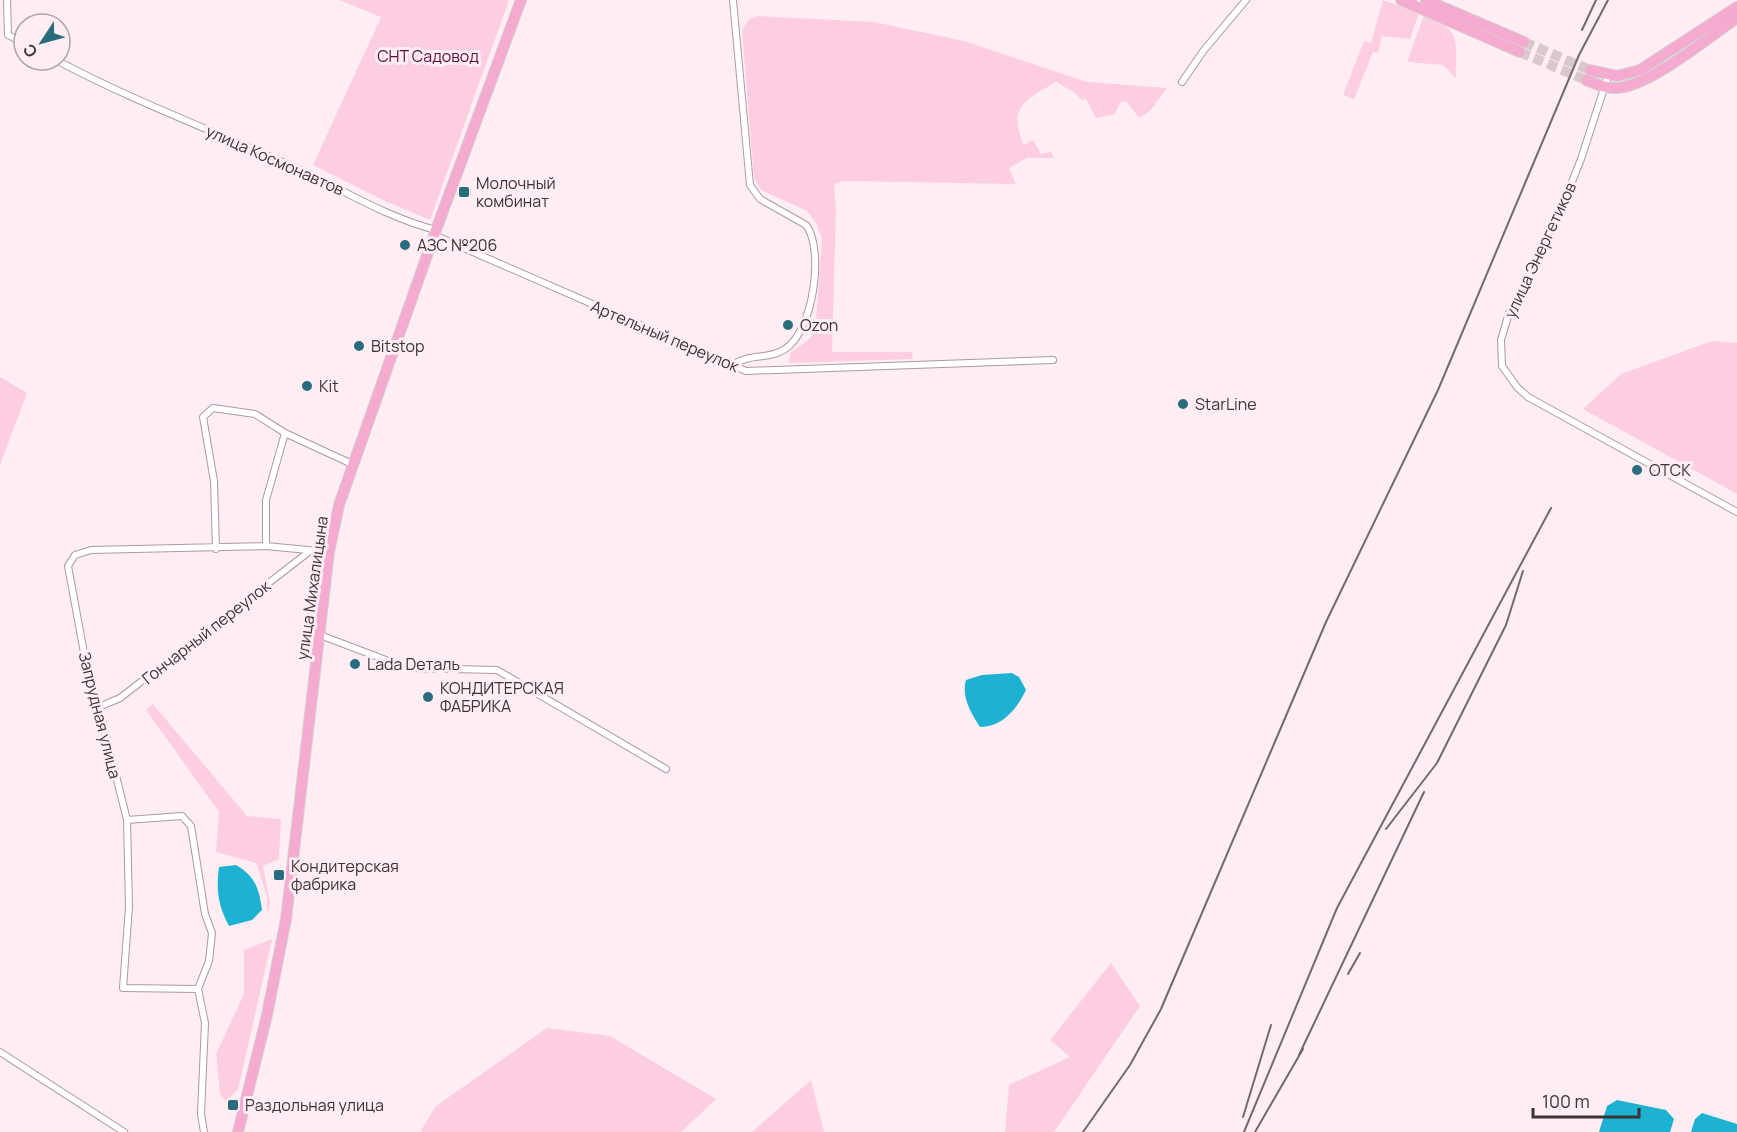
<svg xmlns="http://www.w3.org/2000/svg" width="1737" height="1132" font-family="Manrope,sans-serif">
<rect width="100%" height="100%" fill="#ffedf4"/>
<path fill="#fdcee2" d="M 339,0 L 509,0 L 430,220 L 385,201 L 313,165 L 381,17 Z
M 1383,0 L 1419,13 L 1410,39 L 1382,36 L 1378,53 L 1373,52 L 1354,99 L 1343,95 L 1364,41 L 1371,43 Z
M 1424,15 C 1463,32 1455,38 1456,78 L 1443,65 L 1407,62 Z
M 758,16 L 874,22 L 964,41 L 1087,82 L 1167,88 L 1150,111 L 1139,118 L 1126,101 L 1120,103 L 1115,114 L 1096,118 L 1086,99 L 1082,100 L 1074,92 L 1056,82 C 1025,100 1007,107 1024,145 L 1033,140 L 1041,154 L 1051,152 L 1054,158 L 1027,158 L 1009,168 L 1016,184 L 843,181 L 834,185 L 836,210 L 832,352 L 912,352 L 913,359 L 789,363 L 790,353 L 807,341 L 815,332 L 822,239 L 816,223 L 807,211 L 761,190 L 754,177 L 742,31 L 749,19 Z
M 1712,341 L 1737,343 L 1737,494 L 1583,409 L 1621,374 Z
M 0,377 L 27,393 L 0,465 Z
M 153,704 L 247,816 L 281,819 L 279,859 L 263,866 L 270,903 L 267,913 L 267,896 L 256,863 L 216,852 L 219,812 L 146,710 Z
M 272,939 L 238,1090 L 225,1101 L 220,1094 L 216,1054 L 244,994 L 244,950 Z
M 1111,963 L 1140,1006 L 1054,1132 L 1005,1132 L 1009,1085 L 1070,1057 L 1050,1040 Z
M 547,1028 L 610,1036 L 716,1099 L 681,1132 L 420,1132 L 436,1106 Z
M 811,1080 L 824,1132 L 752,1132 Z"/>
<path fill="#1db1d2" d="M 1012,673 L 1019,677 L 1026,690 C 1017,709 1002,727 980,727 C 971,713 961,697 966,680 L 982,675 Z
M 236,865 C 255,876 259,888 262,910 L 252,920 L 229,926 C 218,906 216,890 219,867 Z
M 1617,1100 L 1666,1110 L 1674,1119 L 1670,1132 L 1599,1132 L 1607,1106 Z
M 1702,1113 L 1737,1124 L 1737,1132 L 1691,1132 L 1695,1119 Z"/>
<g fill="none" stroke-linecap="round" stroke-linejoin="round">
<path stroke="#d8c8ce" stroke-width="10" stroke-dasharray="10 5" stroke-linecap="butt" d="M 1524,42 L 1590,70
M 1520,52 L 1586,80"/>
<defs>
<path id="minor" d="M 7,0 L 8,35 L 24,43
M 56,60 C 133,101 214,131 294,167 C 340,188 385,217 436,230
M 1608,76 L 1581,159 L 1557,220 L 1509,313 L 1501,340 L 1502,366 L 1517,387 L 1528,397 L 1737,512
M 1182,82 L 1204,50 L 1246,0
M 434,235 L 746,371 L 1053,360
M 733,365 C 749,353 769,360 785,349 C 813,332 825,250 806,225 L 760,199 L 750,185 L 733,0
M 266,546 L 266,500 L 285,433
M 216,549 L 214,481 L 203,417 L 213,408 L 255,414 L 285,433 L 352,464
M 320,635 L 407,668 L 497,670 L 666,769
M 99,707 L 120,698 L 310,551
M 127,820 L 182,816 L 191,826 L 205,914 L 212,933 L 209,961 L 198,989 L 205,1023 L 201,1114 L 204,1132
M 198,989 L 123,988 L 129,907 L 127,820 L 99,707 L 91,691 L 68,566 L 75,555 L 91,550 L 266,546 L 329,552
M 0,1052 L 124,1132"/>
<path id="primary" d="M 1401,0 L 1520,52
M 1426,0 L 1524,42
M 1590,70 L 1617,76 L 1640,70 L 1737,7
M 1586,80 C 1596,84 1606,89 1617,88 C 1650,86 1709,37 1737,18
M 238,1132 L 267,1015 L 286,919 L 329,552 L 339,505 L 436,230 L 521,0"/>
</defs>
<use href="#minor" stroke="#ad99a2" stroke-width="8"/>
<use href="#primary" stroke="#d4d2d3" stroke-width="12"/>
<use href="#minor" stroke="#fff" stroke-width="6"/>
<use href="#primary" stroke="#f5aacf" stroke-width="10"/>
<path stroke="#74696d" stroke-width="2" d="M 1582,30 L 1596,0
M 1386,829 L 1437,763 L 1506,625 L 1523,571
M 1348,974 L 1360,953
M 1299,1055 L 1424,792
M 1243,1117 L 1271,1025
M 1083,1132 L 1130,1065 L 1161,1009 L 1326,622 L 1438,390 L 1579,55 L 1608,0
M 1244,1132 L 1337,908 L 1551,508
M 1255,1132 L 1303,1049"/>
</g>
<g fill="#296c7e" stroke="#ffedf4" stroke-width="2">
<rect x="458" y="186" width="12" height="12" rx="3"/>
<circle cx="405" cy="245" r="6"/>
<circle cx="788" cy="325" r="6"/>
<circle cx="359" cy="346" r="6"/>
<circle cx="307" cy="386" r="6"/>
<circle cx="1183" cy="404" r="6"/>
<circle cx="1637" cy="470" r="6"/>
<circle cx="355" cy="664" r="6"/>
<circle cx="428" cy="697" r="6"/>
<rect x="273" y="869" width="12" height="12" rx="3"/>
<rect x="227" y="1099" width="12" height="12" rx="3"/>
</g>
<g text-anchor="middle" dominant-baseline="central" stroke-width="6" stroke-linejoin="round" paint-order="stroke">
<g font-size="16" fill="#5d0b3b" stroke="#ffedf4">
<text x="428" y="56">СНТ Садовод</text>
</g>
<g font-size="16" fill="#3b3336" stroke="#ffedf4">
<text transform="translate(275 160) rotate(24)">улица Космонавтов</text>
<text transform="translate(1540 250) rotate(-65)">улица Энергетиков</text>
<text transform="translate(665 336) rotate(23)">Артельный переулок</text>
<text transform="translate(312 588) rotate(-82)">улица Михалицына</text>
<text transform="translate(206 632) rotate(-38)">Гончарный переулок</text>
<text transform="translate(100 715) rotate(76)">Запрудная улица</text>
</g>
<g font-size="16" fill="#3b3336" stroke="#ffedf4" text-anchor="start">
<text x="476" y="183">Молочный<tspan x="476" dy="18">комбинат</tspan></text>
<text x="417" y="245">АЗС №206</text>
<text x="800" y="325">Ozon</text>
<text x="371" y="346">Bitstop</text>
<text x="319" y="386">Kit</text>
<text x="1195" y="404">StarLine</text>
<text x="1649" y="470">ОТСК</text>
<text x="367" y="664">Lada Dеталь</text>
<text x="440" y="688">КОНДИТЕРСКАЯ<tspan x="440" dy="18">ФАБРИКА</tspan></text>
<text x="291" y="866">Кондитерская<tspan x="291" dy="18">фабрика</tspan></text>
<text x="245" y="1105">Раздольная улица</text>
</g>
</g>
<g transform="translate(42 42) rotate(234)"><circle r="28" fill="#ffedf4" stroke="#b1a3a8" stroke-width="1.5"/>
<path d="M0-4.5L10 22L0 15L-10 22Z" fill="#296c7e"/>
<text y="-9" font-size="16" font-weight="bold" text-anchor="middle" fill="#3b3336">С</text>
</g>
<path d="M1533 1108v9h106v-9" fill="none" stroke="#3b3336" stroke-width="3"/>
<text x="1542" y="1108" font-size="18" fill="#3b3336" stroke="#ffedf4" stroke-width="4.5" paint-order="stroke">100 m</text>
</svg>
